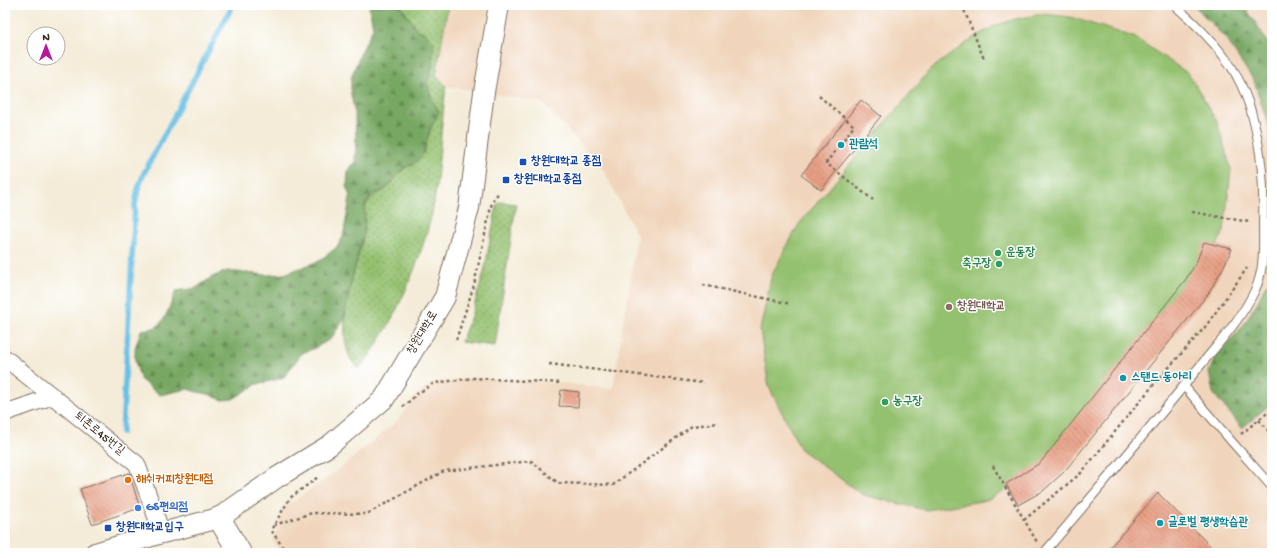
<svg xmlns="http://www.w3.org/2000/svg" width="1277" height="558" font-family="'Gochi Hand','Poor Story',sans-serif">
<defs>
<pattern id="grass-dots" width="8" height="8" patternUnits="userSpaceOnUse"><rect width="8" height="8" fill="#94c170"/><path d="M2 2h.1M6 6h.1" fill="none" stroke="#7a9d5b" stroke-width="1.8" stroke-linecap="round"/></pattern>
<pattern id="forest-firs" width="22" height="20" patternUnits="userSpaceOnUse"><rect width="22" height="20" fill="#77a762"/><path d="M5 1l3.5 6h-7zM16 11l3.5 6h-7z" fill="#638850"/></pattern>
<pattern id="building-back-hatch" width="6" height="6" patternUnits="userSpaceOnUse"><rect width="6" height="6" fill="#e89f84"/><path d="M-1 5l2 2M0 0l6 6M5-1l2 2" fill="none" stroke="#bd826b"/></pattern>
</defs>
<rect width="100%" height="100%" fill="#fff"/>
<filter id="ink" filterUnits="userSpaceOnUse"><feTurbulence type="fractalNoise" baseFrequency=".025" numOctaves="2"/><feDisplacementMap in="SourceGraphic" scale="8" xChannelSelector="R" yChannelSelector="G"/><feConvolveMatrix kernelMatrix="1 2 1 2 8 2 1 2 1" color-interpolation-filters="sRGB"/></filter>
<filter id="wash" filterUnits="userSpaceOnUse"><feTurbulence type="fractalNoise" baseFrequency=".012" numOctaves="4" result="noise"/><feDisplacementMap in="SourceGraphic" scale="16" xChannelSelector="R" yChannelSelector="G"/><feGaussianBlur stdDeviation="0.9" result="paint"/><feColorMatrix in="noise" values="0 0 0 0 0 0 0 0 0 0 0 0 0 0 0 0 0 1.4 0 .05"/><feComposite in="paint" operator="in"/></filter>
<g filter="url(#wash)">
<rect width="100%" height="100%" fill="#f4ecd8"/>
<path fill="#f0d5bc" d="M 448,5 L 1272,5 L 1272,553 L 281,553 L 273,541 L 283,509 L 341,468 L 397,421 L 417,394 L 434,383 L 474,378 L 562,383 L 613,389 L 637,236 L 603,169 L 543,103 L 484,92 L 446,86 L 436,75 Z"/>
<path fill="url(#grass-dots)" stroke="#687647" d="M 402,5 L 448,5 L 436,75 L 446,86 C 443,110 441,135 439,159 C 437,177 436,195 432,213 C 420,264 392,330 359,369 C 327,341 357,268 364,233 C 366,224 362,211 367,203 C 373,193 378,195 386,189 C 393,184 397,174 404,169 C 410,163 416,164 422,154 C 426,148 427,138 430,131 C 432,125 436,118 439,112 L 432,100 L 427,83 L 432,68 L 425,33 L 417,30 L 401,6 Z
M 500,202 L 516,204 L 495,346 L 461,342 L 471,316 L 484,272 L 497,204 Z"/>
<path fill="url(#forest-firs)" stroke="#596840" d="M 369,5 L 402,5 L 401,7 L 417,30 L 425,33 L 434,42 L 432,68 L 427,83 L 432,100 L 439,112 L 430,129 L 423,154 L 415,163 L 404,168 L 386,189 L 372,195 L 365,205 L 364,232 L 353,273 L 344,319 L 331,339 L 313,349 L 302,353 L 284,377 L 275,380 L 257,384 L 233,399 L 222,400 L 208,394 L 197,392 L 187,389 L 160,395 L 141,380 L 137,368 L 135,360 L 135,348 L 141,330 C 145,329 152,329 156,327 C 166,321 171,302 176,291 L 196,288 L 212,277 L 227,271 L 267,275 L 284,274 L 319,261 L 337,247 L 343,237 L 350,198 L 347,187 L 348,171 L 355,161 L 356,142 L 355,114 L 351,94 L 351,78 L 359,57 L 373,28 Z
M 1194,5 L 1244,5 L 1272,49 L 1272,150 L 1267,121 L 1254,81 L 1226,39 Z
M 1269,283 L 1272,284 L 1272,403 L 1242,428 L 1213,393 L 1209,372 L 1215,358 L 1243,326 L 1258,301 L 1265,286 Z"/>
<path fill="#94c170" stroke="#687647" d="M 1043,14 L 1070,17 L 1134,37 L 1189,74 L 1217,122 L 1231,169 L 1224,231 L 1199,282 L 1050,464 L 987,500 L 926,510 L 863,495 L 801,450 L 769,387 L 760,330 L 772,274 L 799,224 L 931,69 L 972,39 L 992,27 L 1015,19 Z"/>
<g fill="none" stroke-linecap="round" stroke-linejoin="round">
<path stroke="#68c0e5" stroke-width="5.5" d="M 122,432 L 135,206 L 138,189 L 144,173 L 233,5"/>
</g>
<g id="blocks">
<path fill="url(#building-back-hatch)" d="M 861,100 L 881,116 L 821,190 L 801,175 Z
M 1204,242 L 1232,249 L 1223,268 L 1208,294 L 1064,472 L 1043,491 L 1018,505 L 1006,484 L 1040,463 L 1186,279 L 1196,263 Z
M 561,390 L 579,392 L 578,407 L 559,406 Z
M 129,473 L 140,508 L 92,524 L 80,489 Z
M 1158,493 L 1217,553 L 1105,553 Z"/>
</g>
</g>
<g filter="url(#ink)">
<use href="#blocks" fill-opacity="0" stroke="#7c6e5f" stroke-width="1"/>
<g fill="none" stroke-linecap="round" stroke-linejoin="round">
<defs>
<path id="service" d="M 1184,386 L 1232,442 L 1272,487
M 1044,553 C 1095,493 1146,433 1195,372 C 1216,346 1241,320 1255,290 C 1265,269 1263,245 1263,222 C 1265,170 1258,102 1226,59 C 1211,39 1193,21 1174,5"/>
<path id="minor" d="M 5,358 L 137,464 L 162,533
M 5,413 L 53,396"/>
<path id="tertiary" d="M 95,553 L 162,533 L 219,518 L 276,478 L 330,445 L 384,399 L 445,297 L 469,208 L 484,92 L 499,5"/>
<path id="secondary" d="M 219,518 L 240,553"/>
</defs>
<use href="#service" stroke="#7c6e5f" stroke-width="10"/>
<use href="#minor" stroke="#7c6e5f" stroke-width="18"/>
<use href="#tertiary" stroke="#7c6e5f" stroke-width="22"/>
<use href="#secondary" stroke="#7c6e5f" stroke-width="24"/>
<path stroke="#7c6e5f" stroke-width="2.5" stroke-dasharray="3 3" stroke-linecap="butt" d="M 962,5 L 984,59
M 819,96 L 854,126 L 826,163 L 873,200
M 1192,212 L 1249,222
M 703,285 L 791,304
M 456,340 L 474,285 L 492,202 L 499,192
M 549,364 L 704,383
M 403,407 L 417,394 L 434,383 L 474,378 L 562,383
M 1259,420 L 1272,435
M 1241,434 L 1272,409
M 993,466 L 1037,542
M 1024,520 L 1081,473 L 1155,383 L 1206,326 L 1247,268
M 274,525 L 312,513 L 367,514 L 444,471 L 531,461 L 558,483 L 613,485 L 692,426 L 719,423
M 199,553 L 214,551
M 287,553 L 271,530 L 290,498 L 318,477"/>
<use href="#service" stroke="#fff" stroke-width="8"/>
<use href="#minor" stroke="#fff" stroke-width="16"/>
<use href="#tertiary" stroke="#fff" stroke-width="20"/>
<use href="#secondary" stroke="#fff" stroke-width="22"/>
</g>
</g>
<g fill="#0f9aa8" stroke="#fff" stroke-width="1.5">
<circle cx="841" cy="145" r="4"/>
<circle cx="1123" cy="378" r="4"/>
<circle cx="1160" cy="523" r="4"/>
</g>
<g fill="#1a4fb4" stroke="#fff" stroke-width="1.5">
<rect x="519" y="158" width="8" height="8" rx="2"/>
<rect x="502" y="176" width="8" height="8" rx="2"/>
<rect x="104" y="524" width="8" height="8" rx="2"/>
</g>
<g fill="#2e9e5b" stroke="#fff" stroke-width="1.5">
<circle cx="998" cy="253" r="4"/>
<circle cx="999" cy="264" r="4"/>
<circle cx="885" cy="402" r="4"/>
</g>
<circle fill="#8d6e63" stroke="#fff" stroke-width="1.5" cx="949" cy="307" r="4"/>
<circle fill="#e8710a" stroke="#fff" stroke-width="1.5" cx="128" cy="480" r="4"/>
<circle fill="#3f7fe0" stroke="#fff" stroke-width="1.5" cx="138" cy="508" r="4"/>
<g text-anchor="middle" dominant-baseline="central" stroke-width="3" stroke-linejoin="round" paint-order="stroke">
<g font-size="12" font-weight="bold" fill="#0d838f" stroke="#fff" text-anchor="start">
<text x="849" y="145">관람석</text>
<text x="1131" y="378">스탠드 동아리</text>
<text x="1168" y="523">글로벌 평생학습관</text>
</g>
<g font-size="12" font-weight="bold" fill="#164399" stroke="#fff" text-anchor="start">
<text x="531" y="162">창원대학교 종점</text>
<text x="514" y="180">창원대학교종점</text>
<text x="116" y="528">창원대학교입구</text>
</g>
<g font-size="12" font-weight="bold" fill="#27864d" stroke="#fff" text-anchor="start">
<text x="1006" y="253">운동장</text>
<text x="991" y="264" text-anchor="end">축구장</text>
<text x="893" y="402">농구장</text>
</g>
<g font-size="12" font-weight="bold" fill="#785e54" stroke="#fff" text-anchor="start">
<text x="957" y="307">창원대학교</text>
</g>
<g font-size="12" fill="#3b2a1e" stroke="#fff">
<text transform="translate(423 333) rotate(-59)">창원대학로</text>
<text transform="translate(99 434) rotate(39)">퇴촌로45번길</text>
</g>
<g font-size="12" font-weight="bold" fill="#c56008" stroke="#fff" text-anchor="start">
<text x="136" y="480">해쉬커피창원대점</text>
</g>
<g font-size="12" font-weight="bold" fill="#366cbe" stroke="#fff" text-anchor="start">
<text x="146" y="508">GS편의점</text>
</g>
</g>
<rect width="1277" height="558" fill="none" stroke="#fff" stroke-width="20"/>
<g transform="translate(46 46)"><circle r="19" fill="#ffffff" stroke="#b1aaa5"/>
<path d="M0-3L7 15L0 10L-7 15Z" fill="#b5179e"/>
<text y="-6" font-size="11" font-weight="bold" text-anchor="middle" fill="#3b2a1e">N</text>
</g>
</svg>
